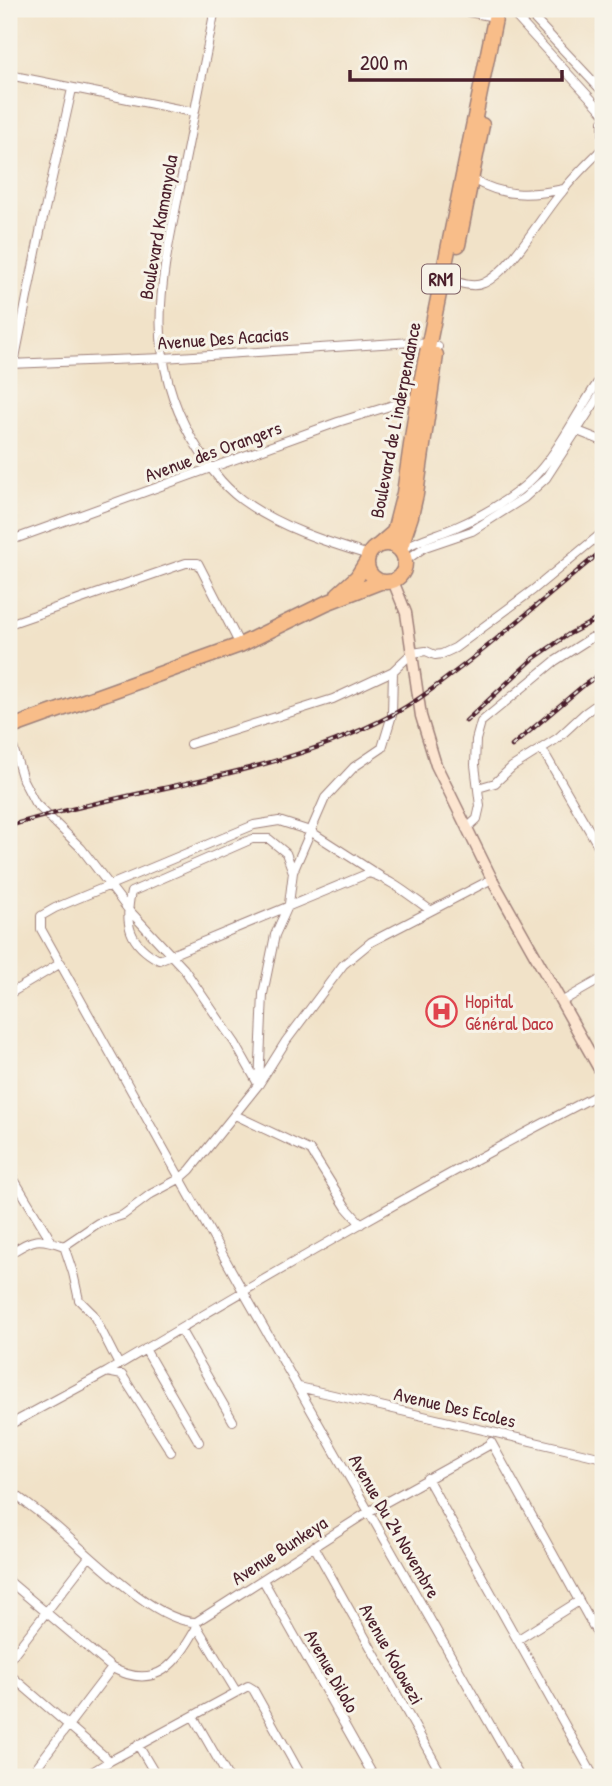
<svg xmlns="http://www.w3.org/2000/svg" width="612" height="1786" font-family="'Patrick Hand',sans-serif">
<rect width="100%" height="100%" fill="#f7f3e8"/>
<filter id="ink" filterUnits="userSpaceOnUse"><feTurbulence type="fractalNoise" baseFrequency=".0143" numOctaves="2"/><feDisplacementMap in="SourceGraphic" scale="14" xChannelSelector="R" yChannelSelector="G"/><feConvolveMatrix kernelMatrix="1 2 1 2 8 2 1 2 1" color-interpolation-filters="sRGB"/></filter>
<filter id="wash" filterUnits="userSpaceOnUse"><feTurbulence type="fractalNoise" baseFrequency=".00686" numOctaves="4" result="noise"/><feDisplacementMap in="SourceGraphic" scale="28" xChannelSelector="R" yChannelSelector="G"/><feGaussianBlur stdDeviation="1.57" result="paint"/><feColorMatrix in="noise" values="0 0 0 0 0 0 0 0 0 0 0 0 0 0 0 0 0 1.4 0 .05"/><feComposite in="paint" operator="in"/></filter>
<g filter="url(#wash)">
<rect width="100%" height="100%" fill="#f1e2c8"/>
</g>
<g filter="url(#ink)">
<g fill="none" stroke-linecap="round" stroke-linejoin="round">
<defs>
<path id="street" d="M 215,9 C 204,64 193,120 182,176 C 164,271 140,348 192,439 C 206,462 220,484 242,500 C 279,527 326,542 369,555
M 453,9 L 495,17
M 509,9 L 603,112
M 525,9 L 603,92
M 9,75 L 193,112
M 603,121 L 603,137
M 472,179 C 503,197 530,196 564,189
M 442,277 C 454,281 472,289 484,283 C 512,270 541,216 562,192 C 574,176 589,162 603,148
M 14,363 L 41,227 L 72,89
M 9,364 L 163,358 L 412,342 L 438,347
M 575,430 L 603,441
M 9,541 L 338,422 L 419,397
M 401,550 C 418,539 437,535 456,527 C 477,518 498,506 517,492 C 556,463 575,413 603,375
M 406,560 L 425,547 L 472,531 L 524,498 L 546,478 L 603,390
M 9,624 L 186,563 L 198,563 L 240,645
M 9,734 L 23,780 L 35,803 L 81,848 L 127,908 L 184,969 L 235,1043 L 257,1082
M 190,744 L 333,699 L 393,671
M 542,749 L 603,854
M 478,788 L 495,783 L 512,767 L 558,738 L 585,713 L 603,700
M 466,829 L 477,819 L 480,806 L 475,765 L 476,740 L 481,722 L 555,661 L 591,638
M 293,872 L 286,853 L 269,839 L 252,839 L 131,892 C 124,924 129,944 159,960 L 369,873 C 392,880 410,896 430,910
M 380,876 L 310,831 L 279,821 L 254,825 L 55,908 L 41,916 L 41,929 L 243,1291 L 520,1777
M 9,994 L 61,963
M 561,1002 L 603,978
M 259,1084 L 263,994 L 275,935 L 289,904 L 293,872 L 325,798 L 354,767 L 382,748 L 392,715 L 393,671 L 412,653 L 426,651 L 435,655 L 442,654 L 455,648 L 533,590 L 603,532
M 235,1115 L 311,1151 L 346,1207 L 361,1224
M 9,1171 L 52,1242
M 64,1246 L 98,1223 L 123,1215 L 151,1194 L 181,1178 L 190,1170 L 259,1084 L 286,1041 L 343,965 L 371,942 L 492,879
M 9,1254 C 33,1239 36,1236 64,1246 L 73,1273 L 79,1300 L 93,1314 L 119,1365
M 180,1329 L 233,1421
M 145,1349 L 199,1442
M 107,1372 C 270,1275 434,1179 603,1092
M 299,1387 L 603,1458
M 9,1425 L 107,1372 L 122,1375 L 171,1452
M 491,1442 L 603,1644
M 427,1478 L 594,1777
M 9,1489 C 22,1501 38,1511 51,1522 C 83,1548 154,1623 196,1622 L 368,1512 L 491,1444
M 314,1546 L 443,1777
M 263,1580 L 374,1777
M 9,1581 L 112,1668 C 157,1691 176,1664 197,1627
M 196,1625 L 236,1691
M 517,1640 L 579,1601
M 9,1660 L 89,1557
M 9,1674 L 110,1761 L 248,1686 L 253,1689 L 302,1777
M 193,1716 L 228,1777
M 138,1745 L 157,1777
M 9,1770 L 19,1777
M 29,1777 L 112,1668
M 84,1777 L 110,1761"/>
<path id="secondary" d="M 393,581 L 406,613 L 421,716 L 436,765 L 492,879 L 603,1076"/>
<path id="highway" d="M 458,245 L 482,125
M367 563a19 19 0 1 1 38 0a19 19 0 1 1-38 0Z
M 379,545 L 394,532 L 404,493 L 418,397 L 497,9
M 400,549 L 411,516 L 416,494 L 436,355
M 338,594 L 357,577 L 367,561
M 9,728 L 240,645 L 326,603 L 380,582"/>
</defs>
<use href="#street" stroke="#9e807a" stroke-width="10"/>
<use href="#secondary" stroke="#9e807a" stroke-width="13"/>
<use href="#highway" stroke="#9e807a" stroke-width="17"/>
<use href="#street" stroke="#fff" stroke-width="8"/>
<use href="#secondary" stroke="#fce5d0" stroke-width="10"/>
<use href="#highway" stroke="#f8bd89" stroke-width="14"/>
<defs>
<path id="rail" d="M 466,721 L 533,659 L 569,634 L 603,616
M 512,746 L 584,685 L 603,672
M 9,826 C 135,787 271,778 390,716 C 417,702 440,683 464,665 C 511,628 557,588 603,550"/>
</defs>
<use href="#rail" stroke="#4a1f2b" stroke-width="4.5"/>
<use href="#rail" stroke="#f7f3e8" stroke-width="2" stroke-dasharray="5" stroke-linecap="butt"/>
</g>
</g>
<defs>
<symbol id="hospital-ring" viewBox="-11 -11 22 22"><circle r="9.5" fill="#f7f3e8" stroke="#e0444e" stroke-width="1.5"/><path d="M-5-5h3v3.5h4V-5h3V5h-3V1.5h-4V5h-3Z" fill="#e0444e"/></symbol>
</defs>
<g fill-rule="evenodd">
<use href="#hospital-ring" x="424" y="994" width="35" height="35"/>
</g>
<g text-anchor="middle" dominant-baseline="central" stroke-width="6" stroke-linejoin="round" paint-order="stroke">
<rect fill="#f7f3e8" stroke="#7e5f64" stroke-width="2" x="422" y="264.5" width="38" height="29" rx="5"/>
<g font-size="18" font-weight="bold" fill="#4a1f2b">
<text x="441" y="279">RN1</text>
</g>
<g font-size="19" fill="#4a1f2b" stroke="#f7f3e8">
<text transform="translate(158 227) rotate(-80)">Boulevard Kamanyola</text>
<text transform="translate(223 338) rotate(-4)">Avenue Des Acacias</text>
<text transform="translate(395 420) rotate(-79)">Boulevard de L'inderpendance</text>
<text transform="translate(213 451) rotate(-20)">Avenue des Orangers</text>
<text transform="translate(455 1407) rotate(13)">Avenue Des Ecoles</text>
<text transform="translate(395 1526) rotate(60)">Avenue Du 24 Novembre</text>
<text transform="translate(279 1550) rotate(-33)">Avenue Bunkeya</text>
<text transform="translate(392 1654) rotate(61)">Avenue Kolowezi</text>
<text transform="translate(332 1671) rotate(61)">Avenue Dilolo</text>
</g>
<g font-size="19" fill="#be3a42" stroke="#f7f3e8" text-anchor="start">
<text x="465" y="1001">Hopital<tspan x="465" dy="22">Général Daco</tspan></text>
</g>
</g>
<rect width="612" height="1786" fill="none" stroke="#f7f3e8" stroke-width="35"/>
<path d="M350 70v10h212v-10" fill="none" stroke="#4a1f2b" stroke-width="3.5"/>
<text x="360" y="70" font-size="21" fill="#4a1f2b" stroke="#f7f3e8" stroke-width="5" paint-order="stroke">200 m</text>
</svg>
